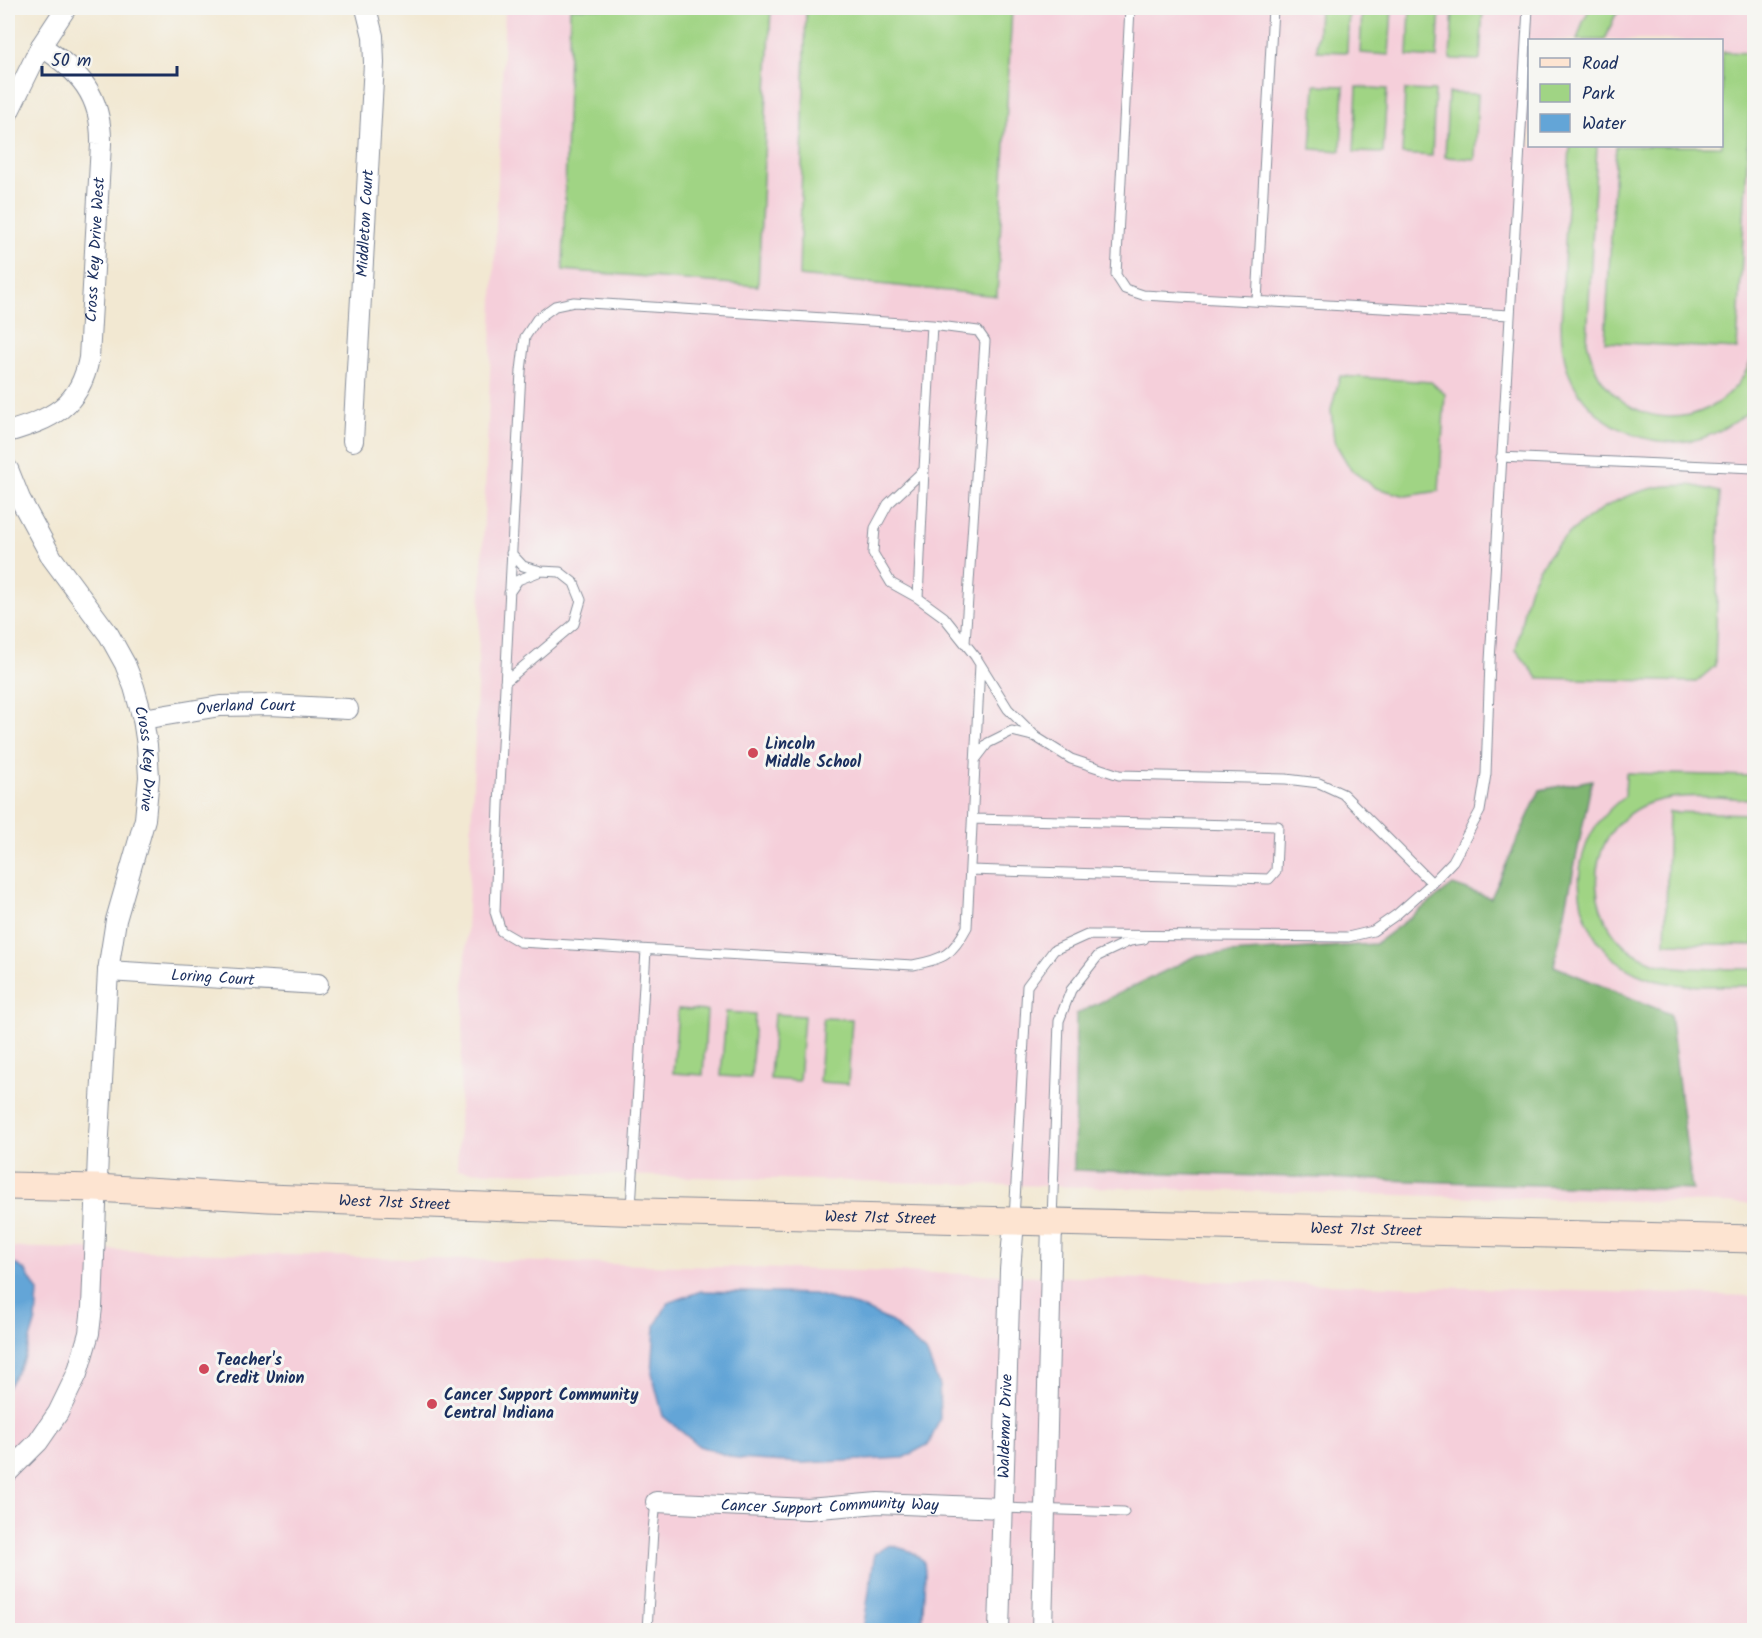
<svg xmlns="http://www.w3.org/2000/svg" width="1762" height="1638" font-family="Kalam,sans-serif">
<rect width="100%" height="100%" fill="#f6f6f2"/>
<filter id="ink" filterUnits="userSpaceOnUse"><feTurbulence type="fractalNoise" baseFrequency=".0167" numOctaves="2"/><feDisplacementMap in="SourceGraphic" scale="12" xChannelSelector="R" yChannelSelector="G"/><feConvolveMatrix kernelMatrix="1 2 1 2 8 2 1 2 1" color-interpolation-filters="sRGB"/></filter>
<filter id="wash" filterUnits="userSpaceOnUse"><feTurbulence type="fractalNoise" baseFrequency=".008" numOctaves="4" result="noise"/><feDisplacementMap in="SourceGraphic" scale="24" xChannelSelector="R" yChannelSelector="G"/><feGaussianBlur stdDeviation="1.35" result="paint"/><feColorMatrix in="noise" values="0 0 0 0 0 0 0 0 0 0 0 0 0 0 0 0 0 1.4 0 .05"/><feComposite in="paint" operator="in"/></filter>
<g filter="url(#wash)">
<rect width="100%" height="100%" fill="#f2e8d2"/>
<path fill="#f5cfda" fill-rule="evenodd" d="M 505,8 L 1754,8 L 1754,1204 L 457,1171 ZM 1530,40 L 1722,40 L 1722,146 L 1530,146 Z
M 8,1247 L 1754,1296 L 1754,1630 L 8,1630 Z"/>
<path fill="#a0d484" stroke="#5e8271" stroke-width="1.5" d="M 570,8 L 771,8 L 758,286 L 563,270 Z
M 806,8 L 1012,8 L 997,296 L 799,276 Z
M 1319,8 L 1349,8 L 1347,52 L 1317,51 Z
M 1362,8 L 1392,8 L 1389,55 L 1360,53 Z
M 1410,8 L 1440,8 L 1437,58 L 1408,56 Z
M 1453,8 L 1483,8 L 1480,60 L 1450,59 Z
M 1590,8 L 1622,8 L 1615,16 L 1605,40 L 1577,40 L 1583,22 Z
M 1722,52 L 1753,53 L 1737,349 L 1605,342 L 1616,146 L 1722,146 Z
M 1315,85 L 1344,86 L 1341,151 L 1311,149 Z
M 1357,87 L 1387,89 L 1383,153 L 1354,152 Z
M 1405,90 L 1435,91 L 1432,156 L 1402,154 Z
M 1448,93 L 1478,94 L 1475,159 L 1445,157 Z
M 1570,146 L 1597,146 L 1587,342 C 1591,357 1595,372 1605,384 C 1651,441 1733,420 1754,353 L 1754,444 L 1751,444 L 1753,408 C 1737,421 1721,432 1702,438 C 1650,453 1589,424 1569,374 C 1563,357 1561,341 1561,324 Z
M 1340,376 L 1431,382 L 1445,394 L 1439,491 L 1406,496 L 1376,488 L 1351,470 L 1334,441 L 1331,410 Z
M 1691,485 L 1720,492 L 1715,666 L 1696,682 L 1538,678 L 1516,650 C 1520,632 1524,604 1530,587 C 1549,540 1605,498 1654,488 C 1666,485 1679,486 1691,485 Z
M 1626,773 L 1754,776 L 1754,799 C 1719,798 1675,791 1642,806 C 1577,838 1583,936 1651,961 C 1679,972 1724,968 1754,969 L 1754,986 C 1720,985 1677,989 1645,977 C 1592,958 1566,897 1586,846 C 1593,825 1608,809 1625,796 Z
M 1669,812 L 1754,814 L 1754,945 L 1665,943 Z
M 678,1009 L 707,1011 L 703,1075 L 673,1073 Z
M 726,1012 L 755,1014 L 751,1078 L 721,1076 Z
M 774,1014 L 804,1016 L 799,1081 L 770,1079 Z
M 823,1018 L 852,1019 L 848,1084 L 819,1082 Z"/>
<path fill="#80b672" stroke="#4e7268" stroke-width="1.5" d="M 1592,780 L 1554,966 L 1670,1014 L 1692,1190 L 1074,1170 L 1076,1014 L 1198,955 L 1375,944 L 1453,885 L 1491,898 L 1540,790 Z"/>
<path fill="#63a5d7" stroke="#3f6a9a" stroke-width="1.5" d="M 8,1260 L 25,1270 L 38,1292 L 36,1320 L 24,1360 L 8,1387 Z
M 701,1291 L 814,1294 L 860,1307 L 892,1322 L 927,1354 L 939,1385 L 940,1418 L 929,1444 L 903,1458 L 803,1463 L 738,1459 L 699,1446 L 663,1416 L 652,1374 L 655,1326 L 668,1303 Z
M 890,1545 L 910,1551 L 924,1561 L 925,1574 L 922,1630 L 863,1630 L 875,1553 Z"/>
</g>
<g filter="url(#ink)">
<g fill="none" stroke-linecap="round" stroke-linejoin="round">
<defs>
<path id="lane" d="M 1130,8 L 1116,275 L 1125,289 L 1143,295 L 1510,315
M 1257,301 L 1273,8
M 932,325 L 978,331 L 985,341 L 965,643
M 1501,457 L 1754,468
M 924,470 L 932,325 L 574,302 L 555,306 L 537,319 L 525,337 L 521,371 L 499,805 L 495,912 L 501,931 L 520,942 L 913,965 C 944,959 952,955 967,927 L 980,664
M 511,553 L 523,566 L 541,571
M 918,598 L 924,470 L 888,504 L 875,528 L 873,553 L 891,583 L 918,598 L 944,617 L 975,656 L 1008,709 L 1036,737 L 1071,759 L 1119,775 L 1286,779 L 1319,783 L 1343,794 L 1432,883
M 505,682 L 574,624 L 581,600 L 574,583 L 560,572 L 541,571 L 518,580 L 509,593
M 975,760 L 988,743 L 1012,731 L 1036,737
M 970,870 L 1269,879 L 1276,871 L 1278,826 L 973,819
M 631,1208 L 646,950
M 1014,1219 L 1027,986 L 1054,950 L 1087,935 L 1348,937 L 1373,931 L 1396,915 L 1432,883 L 1453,861 L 1480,811 L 1486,774 L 1490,661 L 1528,8
M 1052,1220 L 1059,1021 L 1071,990 L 1098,956 L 1130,941 L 1144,939
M 1003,1508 L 1124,1512
M 647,1630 L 653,1530 L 656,1502"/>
<g id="street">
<path d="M 8,113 L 41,46 L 66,8"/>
<path id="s1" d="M 8,432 C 51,419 80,407 89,358 L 101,144 C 102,95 79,71 41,46"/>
<path id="s2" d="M 353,441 L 374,63 L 373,36 L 366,8"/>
<path id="s3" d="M 8,469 L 20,499 L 52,558 L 109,635 L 125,664 L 134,687 L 143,719 L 147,745 L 149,777 L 145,819 L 116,920 L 108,971 L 98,1154 L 92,1307 L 89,1333 L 77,1374 L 58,1413 L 38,1442 L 8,1472"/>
<path id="s4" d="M 143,719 L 220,706 L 270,705 L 348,709"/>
<path id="s5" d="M 108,971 L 318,984"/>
<path id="s6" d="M 656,1502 L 808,1509 L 878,1503 L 1003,1508"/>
<path id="s7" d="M 999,1630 L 1010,1270 L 1014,1222"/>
<path d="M 1042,1630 L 1052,1223"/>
</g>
<g id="secondary">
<path id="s8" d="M 8,1186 L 96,1188 L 268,1198 L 644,1212 L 1754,1239"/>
</g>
</defs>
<use href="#lane" stroke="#868c98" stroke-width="11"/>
<use href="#street" stroke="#868c98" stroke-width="22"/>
<use href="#secondary" stroke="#868c98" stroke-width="29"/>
<use href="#lane" stroke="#fff" stroke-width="9"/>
<use href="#street" stroke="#fff" stroke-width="20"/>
<use href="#secondary" stroke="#fde4d1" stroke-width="27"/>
</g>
</g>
<g fill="#d1495b" stroke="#f6f6f2" stroke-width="2">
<circle cx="753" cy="753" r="6"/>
<circle cx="204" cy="1369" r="6"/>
<circle cx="432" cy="1404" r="6"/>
</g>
<g text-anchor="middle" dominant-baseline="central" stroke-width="6" stroke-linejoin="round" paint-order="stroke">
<g font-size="16" fill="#1b2f5e" stroke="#f6f6f2">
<text stroke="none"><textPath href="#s2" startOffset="218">Middleton Court</textPath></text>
<text stroke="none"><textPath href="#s1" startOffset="226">Cross Key Drive West</textPath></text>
<text stroke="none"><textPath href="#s4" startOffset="104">Overland Court</textPath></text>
<text stroke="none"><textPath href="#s3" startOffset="326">Cross Key Drive</textPath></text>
<text stroke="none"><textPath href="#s5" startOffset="105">Loring Court</textPath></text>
<text stroke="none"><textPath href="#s8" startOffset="387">West 71st Street</textPath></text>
<text stroke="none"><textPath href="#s8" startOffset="873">West 71st Street</textPath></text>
<text stroke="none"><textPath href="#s8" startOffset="1359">West 71st Street</textPath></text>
<text stroke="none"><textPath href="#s7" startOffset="204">Waldemar Drive</textPath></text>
<text stroke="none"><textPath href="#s6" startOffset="174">Cancer Support Community Way</textPath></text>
</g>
<g font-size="16" font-weight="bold" fill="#1b2f5e" stroke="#f6f6f2" text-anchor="start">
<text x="765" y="744">Lincoln<tspan x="765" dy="18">Middle School</tspan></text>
<text x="216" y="1360">Teacher's<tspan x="216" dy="18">Credit Union</tspan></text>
<text x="444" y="1395">Cancer Support Community<tspan x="444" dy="18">Central Indiana</tspan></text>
</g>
</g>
<rect width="1762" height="1638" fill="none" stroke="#f6f6f2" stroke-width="30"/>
<rect x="1528" y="39" width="195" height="108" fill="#f6f6f2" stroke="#9ea6b7" stroke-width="1.5"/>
<rect x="1540" y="58" width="30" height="9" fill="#fde4d1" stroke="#9ea6b7" stroke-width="1.5"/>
<text x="1582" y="69" font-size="18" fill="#1b2f5e">Road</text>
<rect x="1540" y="84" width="30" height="18" fill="#a0d484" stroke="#9ea6b7" stroke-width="1.5"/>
<text x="1582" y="99" font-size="18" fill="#1b2f5e">Park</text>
<rect x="1540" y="114" width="30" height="18" fill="#63a5d7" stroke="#9ea6b7" stroke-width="1.5"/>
<text x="1582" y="129" font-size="18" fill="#1b2f5e">Water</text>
<path d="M42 66v9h135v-9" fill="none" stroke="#1b2f5e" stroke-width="3"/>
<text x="51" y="66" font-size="18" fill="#1b2f5e" stroke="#f6f6f2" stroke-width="4.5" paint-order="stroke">50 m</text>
</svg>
